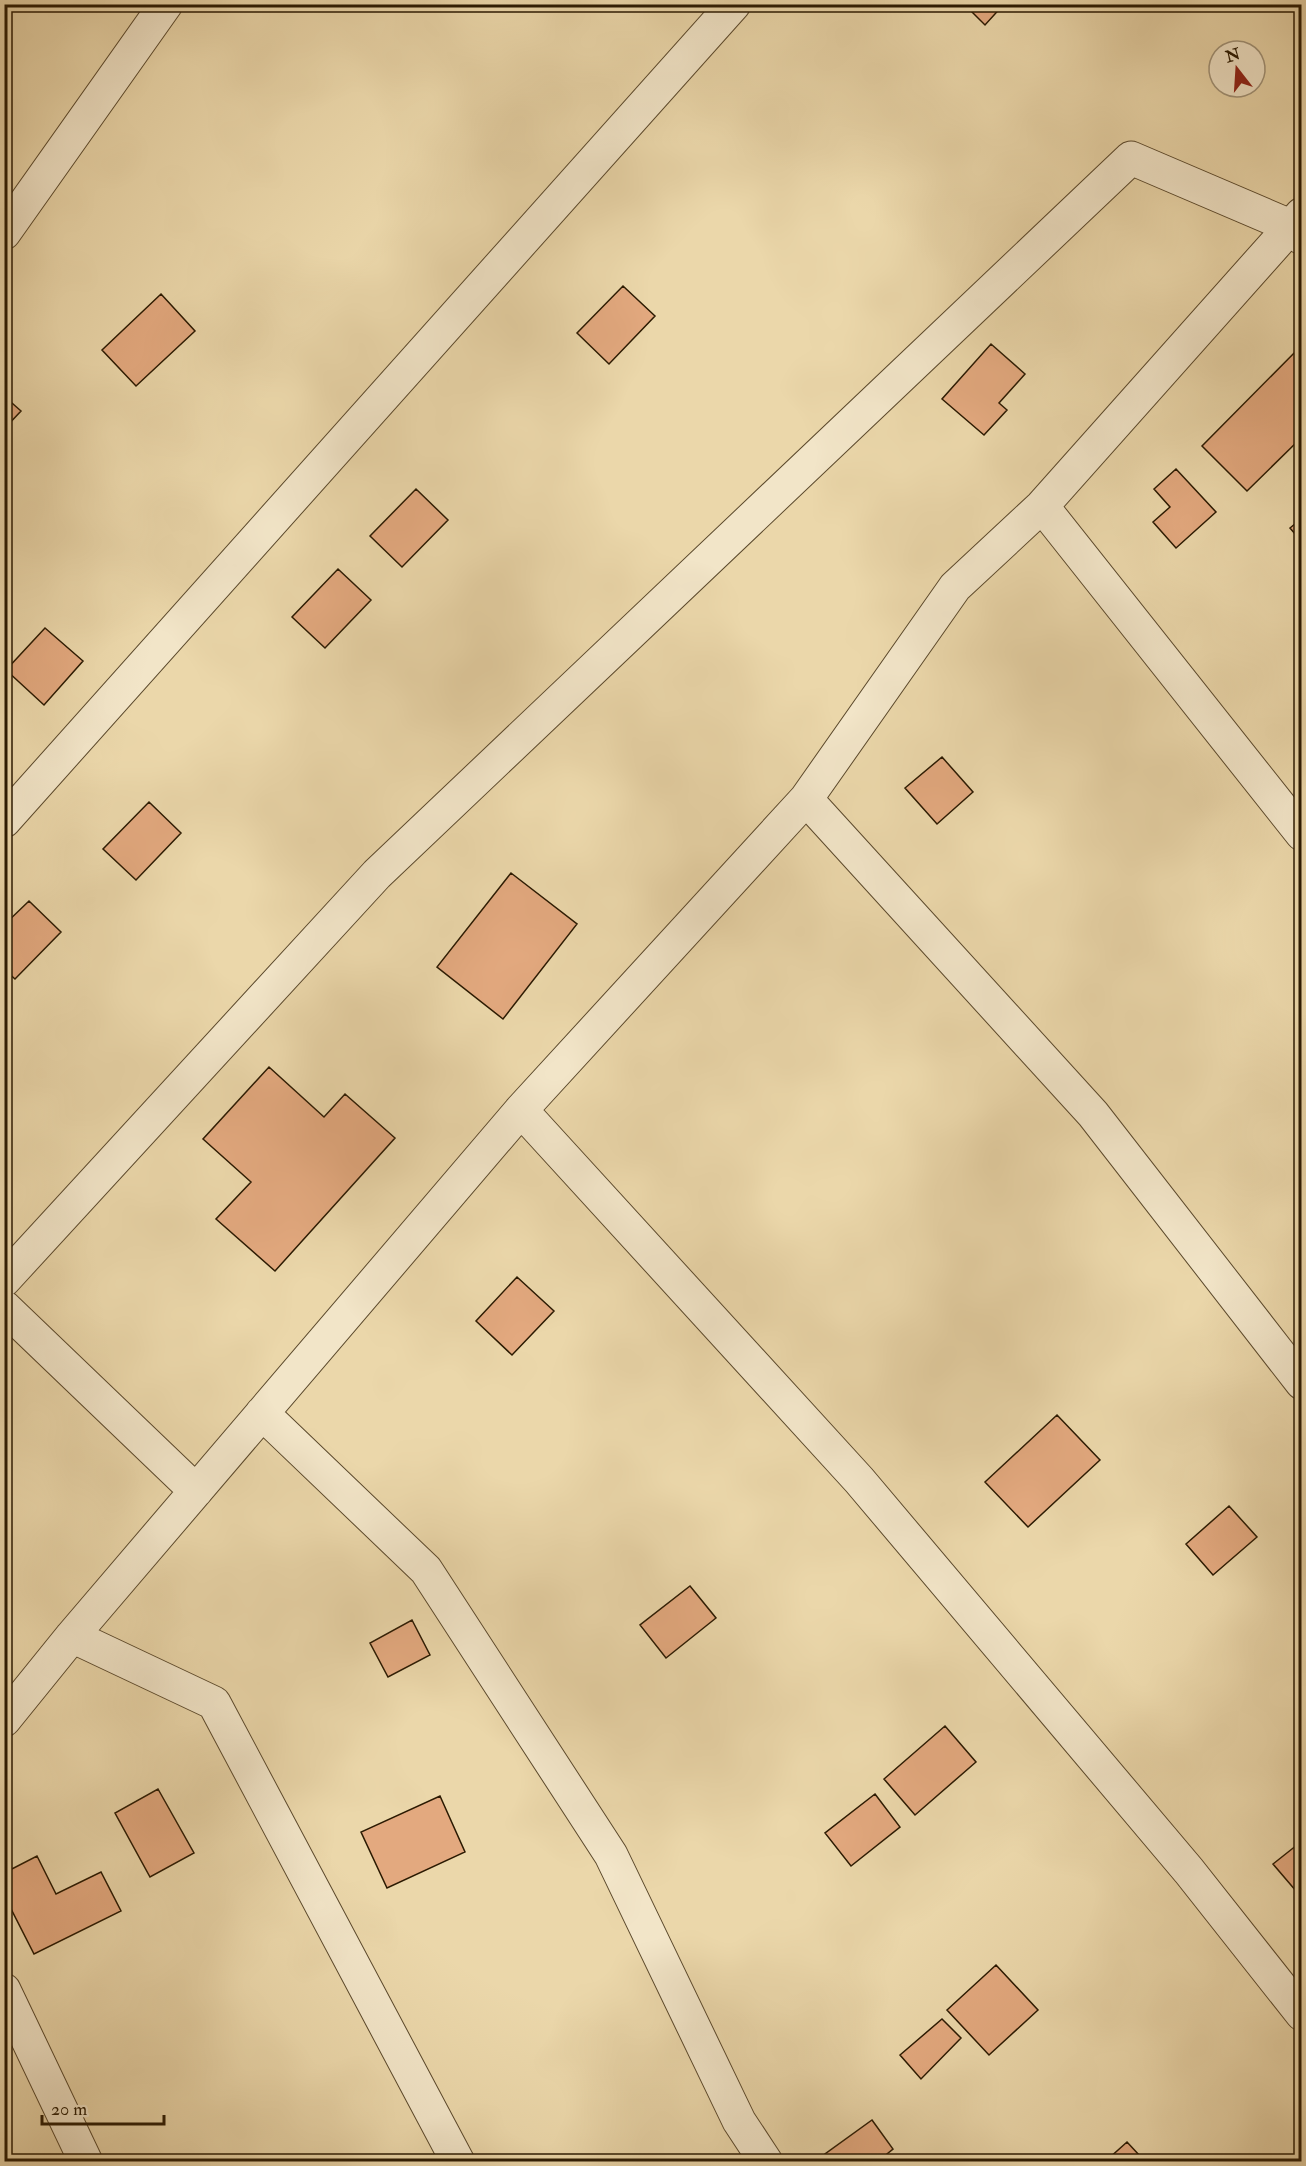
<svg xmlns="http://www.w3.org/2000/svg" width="1306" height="2166" font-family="'IM FELL Double Pica',serif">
<rect width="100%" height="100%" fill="#ebd7aa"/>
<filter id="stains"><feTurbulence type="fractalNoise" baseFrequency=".00333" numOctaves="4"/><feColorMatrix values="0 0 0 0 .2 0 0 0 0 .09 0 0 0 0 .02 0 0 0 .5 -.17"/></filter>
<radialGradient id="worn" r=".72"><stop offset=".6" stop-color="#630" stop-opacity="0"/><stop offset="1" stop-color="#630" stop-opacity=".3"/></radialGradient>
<path fill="#e3a97f" stroke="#2b1a02" stroke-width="1.5" d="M 964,4 L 1004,4 L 985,25 Z
M 623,286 L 655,316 L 609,364 L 577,333 Z
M 161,294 L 195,331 L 136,386 L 102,350 Z
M 991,344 L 1025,374 L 999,403 L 1007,410 L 984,435 L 942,399 Z
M 1302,345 L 1302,437 L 1247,491 L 1202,446 Z
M 4,396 L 21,411 L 4,429 Z
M 1176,469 L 1216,512 L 1176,548 L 1153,522 L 1170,507 L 1154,489 Z
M 416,489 L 448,520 L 402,567 L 370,536 Z
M 1302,518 L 1302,542 L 1290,528 Z
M 338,569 L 371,600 L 325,648 L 292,617 Z
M 45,628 L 83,661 L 44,705 L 6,670 Z
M 942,757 L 973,792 L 937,824 L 905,788 Z
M 149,802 L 181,833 L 136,880 L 103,849 Z
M 511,873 L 577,924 L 503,1019 L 437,967 Z
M 29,901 L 61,932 L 15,979 L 4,969 L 4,925 Z
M 269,1067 L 324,1117 L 345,1094 L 395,1138 L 275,1271 L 216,1219 L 251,1182 L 203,1139 Z
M 517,1277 L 554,1311 L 512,1355 L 476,1321 Z
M 1057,1415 L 1100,1460 L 1028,1527 L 985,1482 Z
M 1229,1506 L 1257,1537 L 1213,1575 L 1186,1544 Z
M 690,1586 L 716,1618 L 666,1658 L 640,1625 Z
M 412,1620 L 430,1655 L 388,1677 L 370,1643 Z
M 945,1726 L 976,1762 L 915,1815 L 884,1779 Z
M 158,1789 L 194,1853 L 150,1877 L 115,1813 Z
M 875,1794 L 900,1827 L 851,1866 L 825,1833 Z
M 440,1796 L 465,1852 L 387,1888 L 361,1832 Z
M 1302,1841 L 1302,1898 L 1273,1864 Z
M 37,1856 L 56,1894 L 101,1872 L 121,1911 L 34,1954 L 4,1895 L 4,1873 Z
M 996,1965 L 1038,2010 L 989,2055 L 947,2010 Z
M 942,2019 L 961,2038 L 921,2079 L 900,2055 Z
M 872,2120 L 893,2149 L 877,2162 L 831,2162 L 825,2154 Z
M 1127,2142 L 1140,2156 L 1134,2162 L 1108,2162 L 1107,2160 Z"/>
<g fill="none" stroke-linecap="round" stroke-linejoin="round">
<defs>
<path id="minor" d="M 4,233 L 166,4
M 1042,506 L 1302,834
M 806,799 L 1093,1114 L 1302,1383
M 4,821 L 734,4
M 521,1110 L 859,1480 L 1189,1871 L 1302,2014
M 4,1280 L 377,874 L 1131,158 L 1290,226 L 1302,238
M 4,1307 L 196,1491
M 262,1413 L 426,1570 L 611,1855 L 739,2121 L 766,2162
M 72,1636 L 214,1703 L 458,2162
M 4,1720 L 72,1636 L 521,1110 L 806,799 L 955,587 L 1042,506 L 1302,214
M 4,1990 L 86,2162"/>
</defs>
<use href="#minor" stroke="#5b492c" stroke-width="35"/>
<use href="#minor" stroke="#f2e5c8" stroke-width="33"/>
</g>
<rect width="1306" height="2166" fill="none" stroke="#ebd7aa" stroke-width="24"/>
<rect x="6" y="6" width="1294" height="2154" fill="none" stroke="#2b1a02" stroke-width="3"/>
<rect x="12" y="12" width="1282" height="2142" fill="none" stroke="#2b1a02" stroke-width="1.5"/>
<g transform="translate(1237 69) rotate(343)"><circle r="28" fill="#f2e5c8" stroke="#a29479" stroke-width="1.5"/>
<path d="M0-4.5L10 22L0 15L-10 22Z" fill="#8f2418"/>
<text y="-9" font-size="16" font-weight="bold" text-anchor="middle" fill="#2b1a02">N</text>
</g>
<path d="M42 2115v9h122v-9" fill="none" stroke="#2b1a02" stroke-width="3"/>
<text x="51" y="2115" font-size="18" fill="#2b1a02" stroke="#f2e5c8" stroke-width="4.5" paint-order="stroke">20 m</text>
<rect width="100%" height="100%" filter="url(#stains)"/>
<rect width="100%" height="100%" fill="url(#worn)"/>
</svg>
